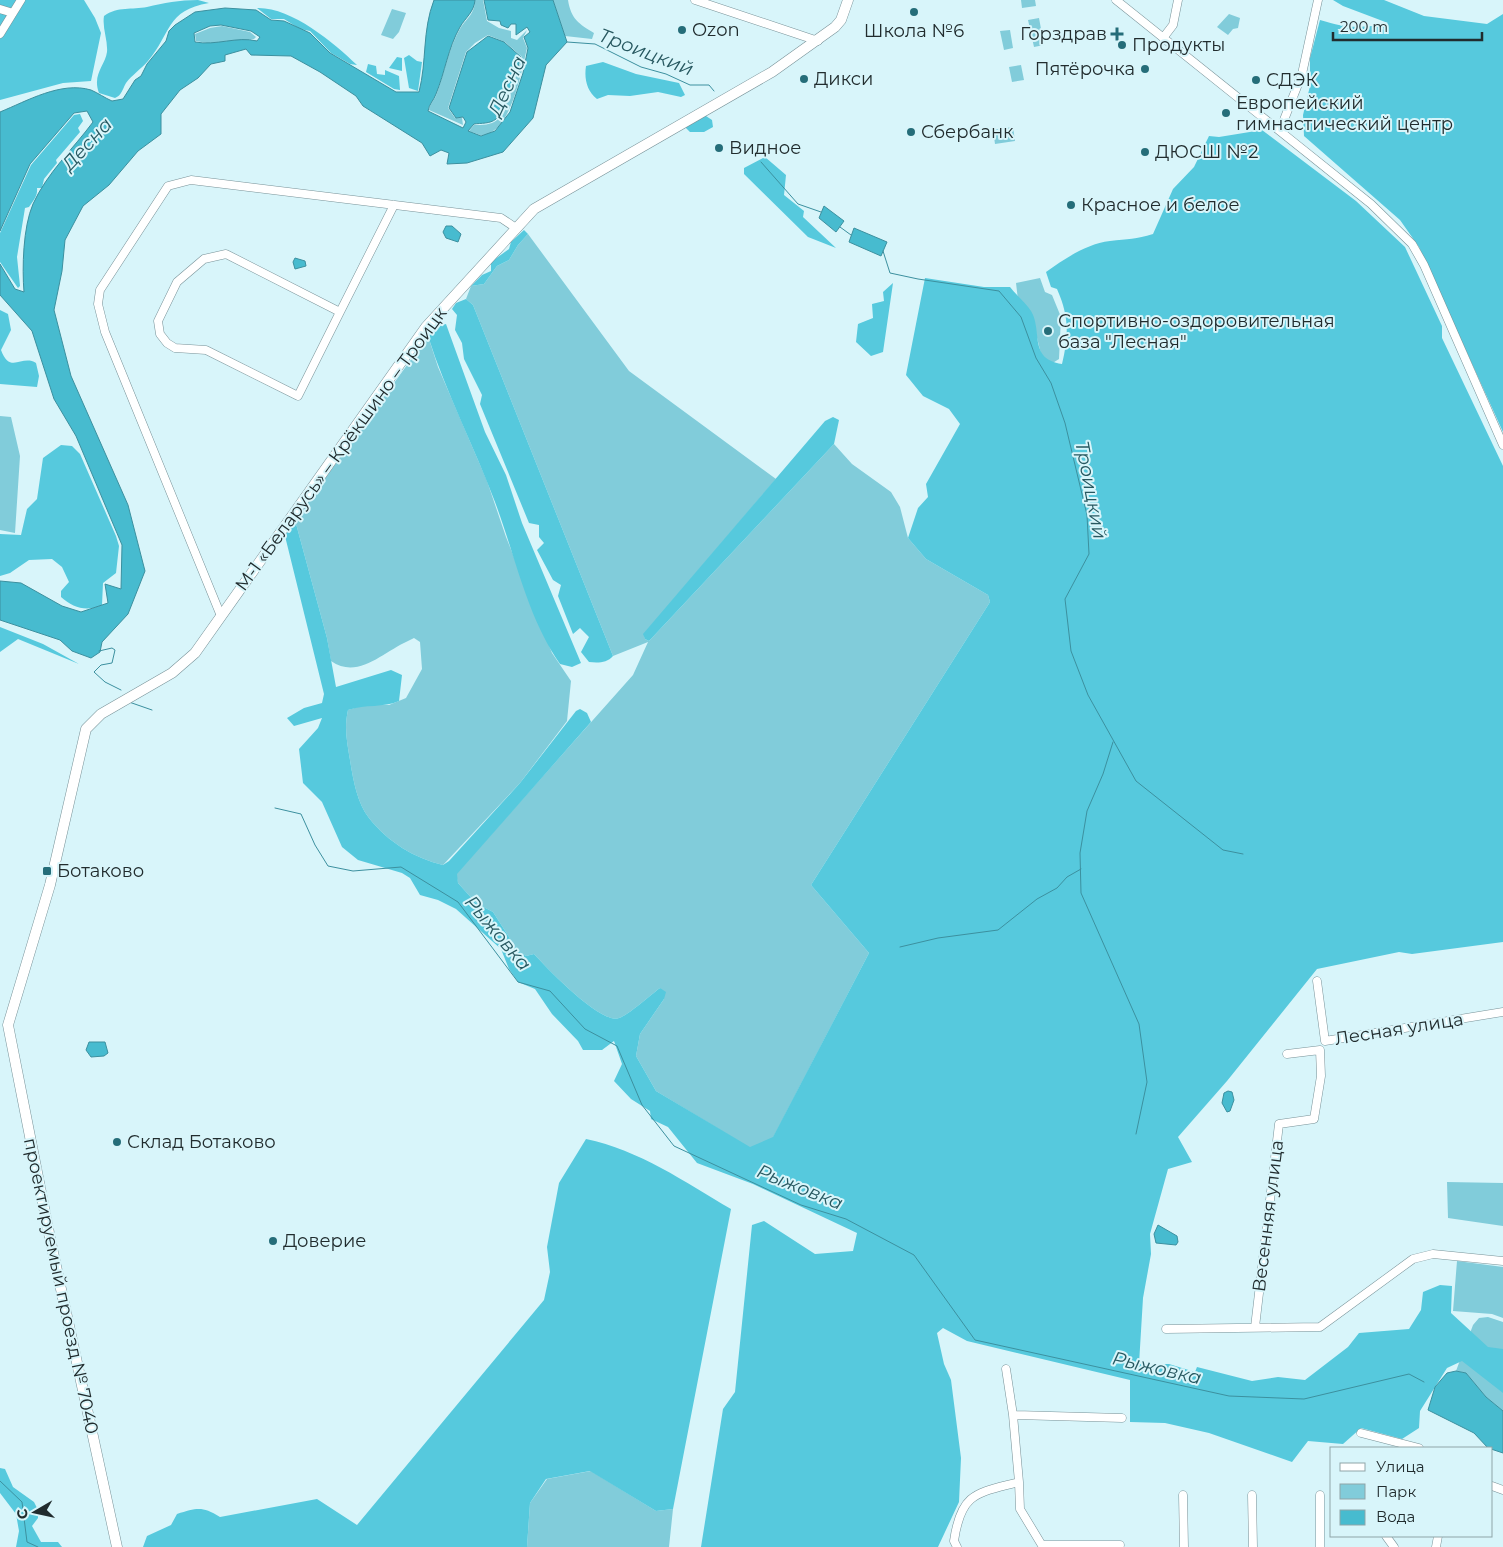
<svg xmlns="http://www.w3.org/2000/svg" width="1503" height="1547" font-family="Montserrat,sans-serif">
<rect width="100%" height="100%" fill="#d8f5fa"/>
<path fill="#81ccda" d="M 475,0 L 483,0 L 487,21 L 499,28 L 511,31 L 511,38 L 517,40 L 527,30 L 523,38 L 527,48 C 522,69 511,136 480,135 C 477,134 472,132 469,131 L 474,125 C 482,125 491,125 497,120 C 508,111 517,71 522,57 L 505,42 L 488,35 L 475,43 L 466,52 L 448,108 L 455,118 L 462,118 L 463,125 L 429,110 C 430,103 435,100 437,93 C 445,71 449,47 461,27 C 468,17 475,13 475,0 Z
M 553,0 L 568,0 C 571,19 579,24 594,33 L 592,39 L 565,36 Z
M 1021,0 L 1035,0 L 1036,6 L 1022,8 Z
M 392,9 L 406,13 L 399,32 L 393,39 L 381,35 Z
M 1229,14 L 1240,18 L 1238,28 L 1233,29 L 1228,35 L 1217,27 Z
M 1039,18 L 1044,45 L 1034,47 L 1028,20 Z
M 222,26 L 250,32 L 256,37 L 254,39 L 207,43 L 196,41 L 195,34 L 210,28 Z
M 1010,30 L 1013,48 L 1004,50 L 1000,31 Z
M 1021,65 L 1024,80 L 1012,82 L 1009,67 Z
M 1013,127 L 1015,141 L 995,144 L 993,130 Z
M 528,234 L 629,371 L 776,479 L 644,634 L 645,639 L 649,641 L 834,444 L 852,464 L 891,492 L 900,507 L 908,538 L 926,559 L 988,595 L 990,602 L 811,885 L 869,953 L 773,1138 L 750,1148 L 656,1091 L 636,1056 L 640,1034 L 664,999 L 660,988 C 649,996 630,1014 619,1018 C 601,1025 547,968 534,954 L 526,956 L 518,951 L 493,912 L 476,903 L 458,883 L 456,874 L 633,675 L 648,642 L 613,656 L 473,305 L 466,299 L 471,286 L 484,284 L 497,266 L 509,260 L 518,245 Z
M 1040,278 L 1045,292 L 1052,295 L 1061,317 L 1059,359 L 1051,364 L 1041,354 L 1031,313 L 1018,300 L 1016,283 Z
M 428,336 L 438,367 L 487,481 L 506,537 L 552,653 L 571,681 L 567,721 L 520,783 L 443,865 C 414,858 388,842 369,818 C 357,803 353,779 350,760 C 347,742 344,728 348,710 L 364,705 L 389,705 L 406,698 L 422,669 L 420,642 L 414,638 L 408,641 C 383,652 358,680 331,661 L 327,638 L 295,520 Z
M 0,416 L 11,417 L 20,456 L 15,533 L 0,530 Z
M 1447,1182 L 1503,1183 L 1503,1226 L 1448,1218 Z
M 1457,1261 L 1503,1267 L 1503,1318 L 1492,1314 L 1453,1311 Z
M 1488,1317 L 1503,1322 L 1503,1411 L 1486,1397 L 1466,1373 L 1456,1371 L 1473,1325 L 1479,1318 Z
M 591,1471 L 656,1511 L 673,1509 L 669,1547 L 527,1547 L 530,1503 L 547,1479 Z"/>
<path fill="#56c9dd" d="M 0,0 L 84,0 L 95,18 L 101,33 L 91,81 L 63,83 L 0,100 Z
M 198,0 L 209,3 C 166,10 171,34 148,61 C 141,69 132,75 126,83 C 122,90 122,95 115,98 L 99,93 C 92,74 105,66 107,52 C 108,40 102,28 104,16 C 118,6 132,10 147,7 C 164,3 179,0 198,0 Z
M 1333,0 L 1384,0 L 1424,16 L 1487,24 L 1503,14 L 1503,432 L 1419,247 L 1400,220 L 1304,136 L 1303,115 L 1310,86 L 1310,58 L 1320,20 C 1346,28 1361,29 1388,23 L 1343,6 Z
M 257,8 C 291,7 333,42 357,65 L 350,64 L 331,53 L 310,31 L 300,29 L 284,19 L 271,19 Z
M 409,55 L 417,61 L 422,62 L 418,91 L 409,88 L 404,58 Z
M 397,57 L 402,58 L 402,71 L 389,68 Z
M 603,62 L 636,74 L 679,83 L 685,95 L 681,97 L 658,92 L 630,96 L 608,95 L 597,99 C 587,91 584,79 586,66 Z
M 368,64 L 376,66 L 377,74 L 385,75 L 385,70 L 399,76 L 400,90 L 394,89 L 366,72 Z
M 80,114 L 83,121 L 78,128 L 80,132 L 56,160 L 57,163 L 44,179 L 42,188 L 37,188 C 38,196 33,201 29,207 L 25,208 L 17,257 L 20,286 L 18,288 L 0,262 L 0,233 L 31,165 L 74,115 Z
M 703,114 L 712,120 L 713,127 L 704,132 L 690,132 L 684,126 Z
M 1262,130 L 1356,201 L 1405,247 L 1442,326 L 1442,338 L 1503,466 L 1503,942 L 1412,954 L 1399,952 L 1317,969 L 1227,1081 L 1178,1137 L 1192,1162 L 1168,1169 L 1150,1234 L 1151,1254 L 1143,1298 L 1139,1364 L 1169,1364 L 1195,1372 L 1197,1367 L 1252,1381 L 1278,1377 L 1305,1380 L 1348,1347 L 1359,1333 L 1409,1329 L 1421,1310 L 1423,1292 L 1440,1285 L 1452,1286 L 1451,1313 L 1488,1347 L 1503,1349 L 1503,1393 L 1462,1361 L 1447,1368 L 1420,1411 L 1419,1428 L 1402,1439 L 1361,1428 L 1343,1444 L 1308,1441 L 1292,1462 L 1209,1433 L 1165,1423 L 1130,1422 L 1130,1380 L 967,1341 L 943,1328 L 937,1333 L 944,1364 L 951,1380 L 961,1458 L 959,1502 L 938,1547 L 701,1547 L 723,1409 L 735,1392 L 752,1225 L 764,1221 L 815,1254 L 853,1251 L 857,1233 L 753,1184 L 697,1163 L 668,1127 L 651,1119 L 650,1111 L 631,1099 L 614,1081 L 622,1064 L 614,1041 L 602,1050 L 583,1050 L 578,1041 L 552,1014 L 535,989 L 518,982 L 509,969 L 501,949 L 456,909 L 438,900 L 420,895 L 410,878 L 402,873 L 358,860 L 342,847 L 322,802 L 303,783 L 299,749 L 318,728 L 322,718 L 294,726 L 287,718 L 304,708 L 322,703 L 324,694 L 284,532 L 295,520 L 327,638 L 336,687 L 391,670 L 402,675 L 399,701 C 383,708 366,704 348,710 C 344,728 347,742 350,760 C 353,779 357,803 369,818 C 388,842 414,858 443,865 L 449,861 L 520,783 L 576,711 L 580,709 L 587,713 L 591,722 L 457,874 L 458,883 L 476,903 L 493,912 L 518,951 L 526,956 L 534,954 C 547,968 601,1025 619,1018 C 630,1014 649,996 660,988 L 666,992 L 664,999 L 640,1034 L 636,1056 L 656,1091 L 750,1147 L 773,1137 L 869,953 L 811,885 L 990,602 L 988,595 L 926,559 L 908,538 L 918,508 L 928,497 L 926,484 L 960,424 L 949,409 L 923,396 L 906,375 L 925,278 L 984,287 L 1010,287 C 1016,295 1026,303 1031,311 C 1043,331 1028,359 1062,364 C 1069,335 1069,316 1057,289 L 1051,287 L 1046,272 C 1066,258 1086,244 1110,241 C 1128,239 1136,239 1153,234 L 1173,189 L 1194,167 L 1209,136 L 1219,137 Z
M 765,157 L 786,175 L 784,195 L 804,211 L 803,217 L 836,248 L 808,237 L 744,174 L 744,168 Z
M 524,230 L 528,234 L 518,245 L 509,260 L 497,266 L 484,284 L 471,286 L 482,275 L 491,271 L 491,262 L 509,249 L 511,242 Z
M 893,283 L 883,352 L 871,356 L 856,342 L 858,324 L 873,318 L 872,304 L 884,301 L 883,292 Z
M 466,299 L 473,305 L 613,656 C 607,663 598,663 589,662 L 581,652 L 589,637 L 580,628 L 573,634 L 558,596 L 561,585 L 553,580 L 537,550 L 544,543 L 539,537 L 539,525 L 529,523 L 480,404 L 482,395 L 464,359 L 462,343 L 455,330 L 457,315 L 452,309 L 456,303 Z
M 0,310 L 8,314 L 11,330 L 1,350 C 10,375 22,354 36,363 L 39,376 L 37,387 L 0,384 Z
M 446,324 L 485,432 L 506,475 L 522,523 L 581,663 L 572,667 L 560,664 C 527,617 515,555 495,502 C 474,446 446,393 428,336 L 437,326 Z
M 833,417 L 839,420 L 834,444 L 649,641 L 645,639 L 643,634 L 825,421 Z
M 61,445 L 72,446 L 80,454 L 116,536 L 119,546 L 116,573 L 103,583 L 102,605 C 87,612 73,608 61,597 L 61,591 L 69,582 L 62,567 L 52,559 L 29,560 L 10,573 L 0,576 L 0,534 L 21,535 L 27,509 L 37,499 L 43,458 Z
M 0,627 L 43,644 L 79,664 L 18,639 L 0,652 Z
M 586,1139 C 639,1150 685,1182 731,1209 L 673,1509 L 656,1511 L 590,1471 L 546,1479 L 530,1503 L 527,1547 L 143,1547 L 147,1536 L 171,1525 L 177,1514 C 197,1508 202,1506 220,1517 L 317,1499 L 357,1525 L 544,1300 L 550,1272 L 547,1247 L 559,1183 Z
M 0,1468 L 5,1469 L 13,1487 L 34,1502 L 38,1510 L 38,1518 L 32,1526 L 41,1542 L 58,1542 L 62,1547 L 16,1547 L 19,1531 L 16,1514 L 0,1493 Z"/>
<path fill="#47bbcf" stroke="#3c909f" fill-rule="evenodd" d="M 434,0 L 475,0 C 474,12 466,17 460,27 C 448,48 445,72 436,94 C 434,100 429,104 428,111 L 463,128 L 466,122 L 463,117 L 456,118 L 449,108 L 467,52 L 488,36 L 504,42 L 521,57 C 516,71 507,111 496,119 C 490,124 481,123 474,124 L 468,131 L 481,136 L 495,131 L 510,112 L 523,73 L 528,48 L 524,37 L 530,32 L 527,27 L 516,35 L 516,24 L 511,24 L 508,28 L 501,25 L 500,21 L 488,20 L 484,0 L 553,0 L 567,42 L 546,65 L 533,118 L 503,152 L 467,163 L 447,164 L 449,153 L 441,150 L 430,156 L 422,143 L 363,106 L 356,96 L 320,72 L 291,56 L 251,55 L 246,49 L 225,55 L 225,61 L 211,64 L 198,78 L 180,90 L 161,114 L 161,134 L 138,151 L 109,185 L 83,206 L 65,240 L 62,271 L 54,310 L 71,376 L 128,505 L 145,571 L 128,614 L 102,642 L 100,652 L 91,658 L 72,651 L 60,640 L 0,620 L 0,581 L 21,583 L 62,606 L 81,612 L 108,603 L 105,584 L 121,589 L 122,545 L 76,436 L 54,399 L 32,331 L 0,295 L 0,264 L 15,289 L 24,292 C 22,268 23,227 33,204 C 47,173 73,149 93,122 L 87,111 L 74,113 L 30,164 L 0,231 L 0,112 C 27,101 61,81 91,90 C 98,93 105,98 112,101 L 123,99 L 135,80 L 141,76 L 147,64 L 166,41 L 169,31 L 175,25 L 195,12 L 225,8 L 256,10 L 271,20 L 284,21 L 310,33 L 330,53 L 396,92 L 419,92 C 427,61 422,31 434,0 ZM 221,25 L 251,31 L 260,37 L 257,41 C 237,36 216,46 195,42 L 194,33 L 210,26 Z
M 824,206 L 844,221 L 836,232 L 819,218 Z
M 446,226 L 452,226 L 461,234 L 458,242 L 446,238 L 443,232 Z
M 854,228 L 887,242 L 881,256 L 849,242 Z
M 295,258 L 305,261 L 306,266 L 295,269 L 293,262 Z
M 89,1042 L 105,1042 L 108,1053 L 104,1056 L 91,1057 L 86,1050 Z
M 1228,1091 L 1232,1092 L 1234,1100 L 1230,1111 L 1227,1112 L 1222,1103 L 1224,1093 Z
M 1158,1225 L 1177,1236 L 1178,1242 L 1176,1245 L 1156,1243 L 1154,1234 Z
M 1456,1371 L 1466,1373 L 1486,1397 L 1503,1411 L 1503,1453 L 1488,1448 L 1474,1433 L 1428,1410 L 1435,1387 L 1447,1373 Z"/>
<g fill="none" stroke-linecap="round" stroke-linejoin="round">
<path stroke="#3c909f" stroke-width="1" d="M 567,42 L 595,44 L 641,67 L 666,74 L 690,85 L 709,85 L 714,91
M 761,162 L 798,204 L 821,212
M 840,227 L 851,235
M 883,251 L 890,273 L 918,279 L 999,291 L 1021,317 L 1036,358 L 1051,383 L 1065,423 L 1087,515 L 1089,554 L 1065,599 L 1071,651 L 1088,695 L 1136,781 L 1223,850 L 1243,854
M 99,651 L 112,648 L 115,650 L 112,663 L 101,665 L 94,672 L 105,682 L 121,690
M 129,702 L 152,710
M 1113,742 L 1103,774 L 1087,811 L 1080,853 L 1081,893 L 1139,1024 L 1147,1082 L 1136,1134
M 275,808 L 301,814 L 315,845 L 328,866 L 353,871 L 401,867 L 458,902 L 518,982 L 550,991 L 585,1029 L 617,1046 L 642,1105 L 674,1146 L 801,1205 L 846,1219 L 914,1255 L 975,1340 L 1229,1396 L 1304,1399 L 1409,1374 L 1424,1382
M 900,947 L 938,938 L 998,930 L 1037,899 L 1057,888 L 1067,877 L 1081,869
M 0,1481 L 22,1502 L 27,1542 L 38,1547"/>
<defs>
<path id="minor" d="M 695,0 L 818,41
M 1116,0 L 1371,204 L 1412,244 L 1424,265 L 1503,445
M 0,9 L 13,13
M 0,34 L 21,0
M 1163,38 L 1173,25 L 1178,0
M 1280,130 L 1302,74 L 1318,0
M 226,254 L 340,312 L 298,396 L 206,350 L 175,348 L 167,343 L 160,334 L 158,321 L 177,282 L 204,259 Z
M 340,312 L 394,205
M 221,616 L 105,332 L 98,304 L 100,290 L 168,186 L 191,180 L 501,218 L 516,228
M 1317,981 L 1325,1041 L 1503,1012
M 1255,1327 L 1279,1124 L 1314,1119 L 1321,1076 L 1320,1050 L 1287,1054
M 1166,1329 L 1320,1327 L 1413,1259 L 1433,1254 L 1503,1261
M 1006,1369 L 1013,1415 L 1019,1482
M 1013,1415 L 1122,1418
M 1361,1433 L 1419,1448
M 1492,1486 L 1503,1490
M 1183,1495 L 1184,1547
M 1252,1495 L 1253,1547
M 1320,1495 L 1320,1547
M 1386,1536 L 1394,1547
M 1042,1545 L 1120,1545
M 957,1547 L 954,1541 C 961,1492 977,1493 1019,1482 L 1020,1509 L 1043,1547
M 1436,1547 L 1438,1536"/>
<path id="major" d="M 117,1547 L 51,1243 L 8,1025 L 50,885 L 86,729 L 101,714 L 172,673 L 195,653 L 426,327 L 534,209 L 772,72 L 835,27 L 841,20 L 848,0"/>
</defs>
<use href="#minor" stroke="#789298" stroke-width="9"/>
<use href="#major" stroke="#789298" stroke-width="11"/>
<use href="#minor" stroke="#fff" stroke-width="8"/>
<use href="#major" stroke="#fff" stroke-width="10"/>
</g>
<g fill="#256d79" stroke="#d8f5fa" stroke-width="2">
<circle cx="914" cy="12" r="5"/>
<circle cx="682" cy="30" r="5"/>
<path d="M1114.5 26.5h5v5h5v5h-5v5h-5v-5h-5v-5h5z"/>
<circle cx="1122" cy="45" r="5"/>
<circle cx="1145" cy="69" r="5"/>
<circle cx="804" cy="79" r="5"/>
<circle cx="1256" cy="80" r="5"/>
<circle cx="1226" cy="113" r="5"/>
<circle cx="911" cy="132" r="5"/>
<circle cx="719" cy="148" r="5"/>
<circle cx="1145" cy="152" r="5"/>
<circle cx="1071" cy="205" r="5"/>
<circle cx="1048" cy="331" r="5"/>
<rect x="42" y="866" width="10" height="10" rx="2.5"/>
<circle cx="117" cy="1142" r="5"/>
<circle cx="273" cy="1241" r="5"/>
</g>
<g text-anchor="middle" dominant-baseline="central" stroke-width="4" stroke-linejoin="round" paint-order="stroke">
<g font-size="18" fill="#212c2e" stroke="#d8f5fa" text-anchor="start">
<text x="692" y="30">Ozon</text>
<text x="914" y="31" text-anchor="middle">Школа №6</text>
<text x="1107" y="34" text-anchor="end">Горздрав</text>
<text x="1132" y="45">Продукты</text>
<text x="1135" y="69" text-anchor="end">Пятёрочка</text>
<text x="814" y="79">Дикси</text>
<text x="1266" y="80">СДЭК</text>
<text x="1236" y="103">Европейский<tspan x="1236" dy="21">гимнастический центр</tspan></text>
<text x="921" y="132">Сбербанк</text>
<text x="729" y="148">Видное</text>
<text x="1155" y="152">ДЮСШ №2</text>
<text x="1081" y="205">Красное и белое</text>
<text x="1058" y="321">Спортивно-оздоровительная<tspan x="1058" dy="21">база "Лесная"</tspan></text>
<text x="57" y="871">Ботаково</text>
<text x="127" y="1142">Склад Ботаково</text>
<text x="283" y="1241">Доверие</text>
</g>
<g font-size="18" fill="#212c2e" stroke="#d8f5fa">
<text transform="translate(341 449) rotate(-54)">М-1 «Беларусь» – Крёкшино – Троицк</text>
<text transform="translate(1399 1029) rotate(-9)">Лесная улица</text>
<text transform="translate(1268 1216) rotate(-83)">Весенняя улица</text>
<text transform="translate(61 1286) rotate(78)">проектируемый проезд № 7040</text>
</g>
<g font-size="19" font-style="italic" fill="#275860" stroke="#d8f5fa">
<text transform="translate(646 52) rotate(21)">Троицкий</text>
<text transform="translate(507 86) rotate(-65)">Десна</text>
<text transform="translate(87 144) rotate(-47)">Десна</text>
<text transform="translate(1091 490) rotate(79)">Троицкий</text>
<text transform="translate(498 933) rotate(50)">Рыжовка</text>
<text transform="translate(800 1187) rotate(22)">Рыжовка</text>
<text transform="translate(1157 1368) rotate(13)">Рыжовка</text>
</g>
</g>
<rect x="1330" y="1447" width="162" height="90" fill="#d8f5fa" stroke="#8fa5a8"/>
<rect x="1340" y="1463" width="25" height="8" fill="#ffffff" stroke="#8fa5a8"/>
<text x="1376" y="1472" font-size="15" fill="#212c2e">Улица</text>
<rect x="1340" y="1484" width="25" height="15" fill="#81ccda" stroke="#8fa5a8"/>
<text x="1376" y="1497" font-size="15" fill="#212c2e">Парк</text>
<rect x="1340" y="1510" width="25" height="15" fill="#47bbcf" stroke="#8fa5a8"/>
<text x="1376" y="1522" font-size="15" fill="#212c2e">Вода</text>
<g transform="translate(35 1512) rotate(261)" stroke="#d8f5fa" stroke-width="4" paint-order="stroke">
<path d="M0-4L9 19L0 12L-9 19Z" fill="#212c2e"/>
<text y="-8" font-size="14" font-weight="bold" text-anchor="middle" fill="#212c2e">С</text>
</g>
<path d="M1333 32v8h149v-8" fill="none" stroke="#212c2e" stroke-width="2.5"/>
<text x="1340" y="32" font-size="15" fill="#212c2e" stroke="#d8f5fa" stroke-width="4" paint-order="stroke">200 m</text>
</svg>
